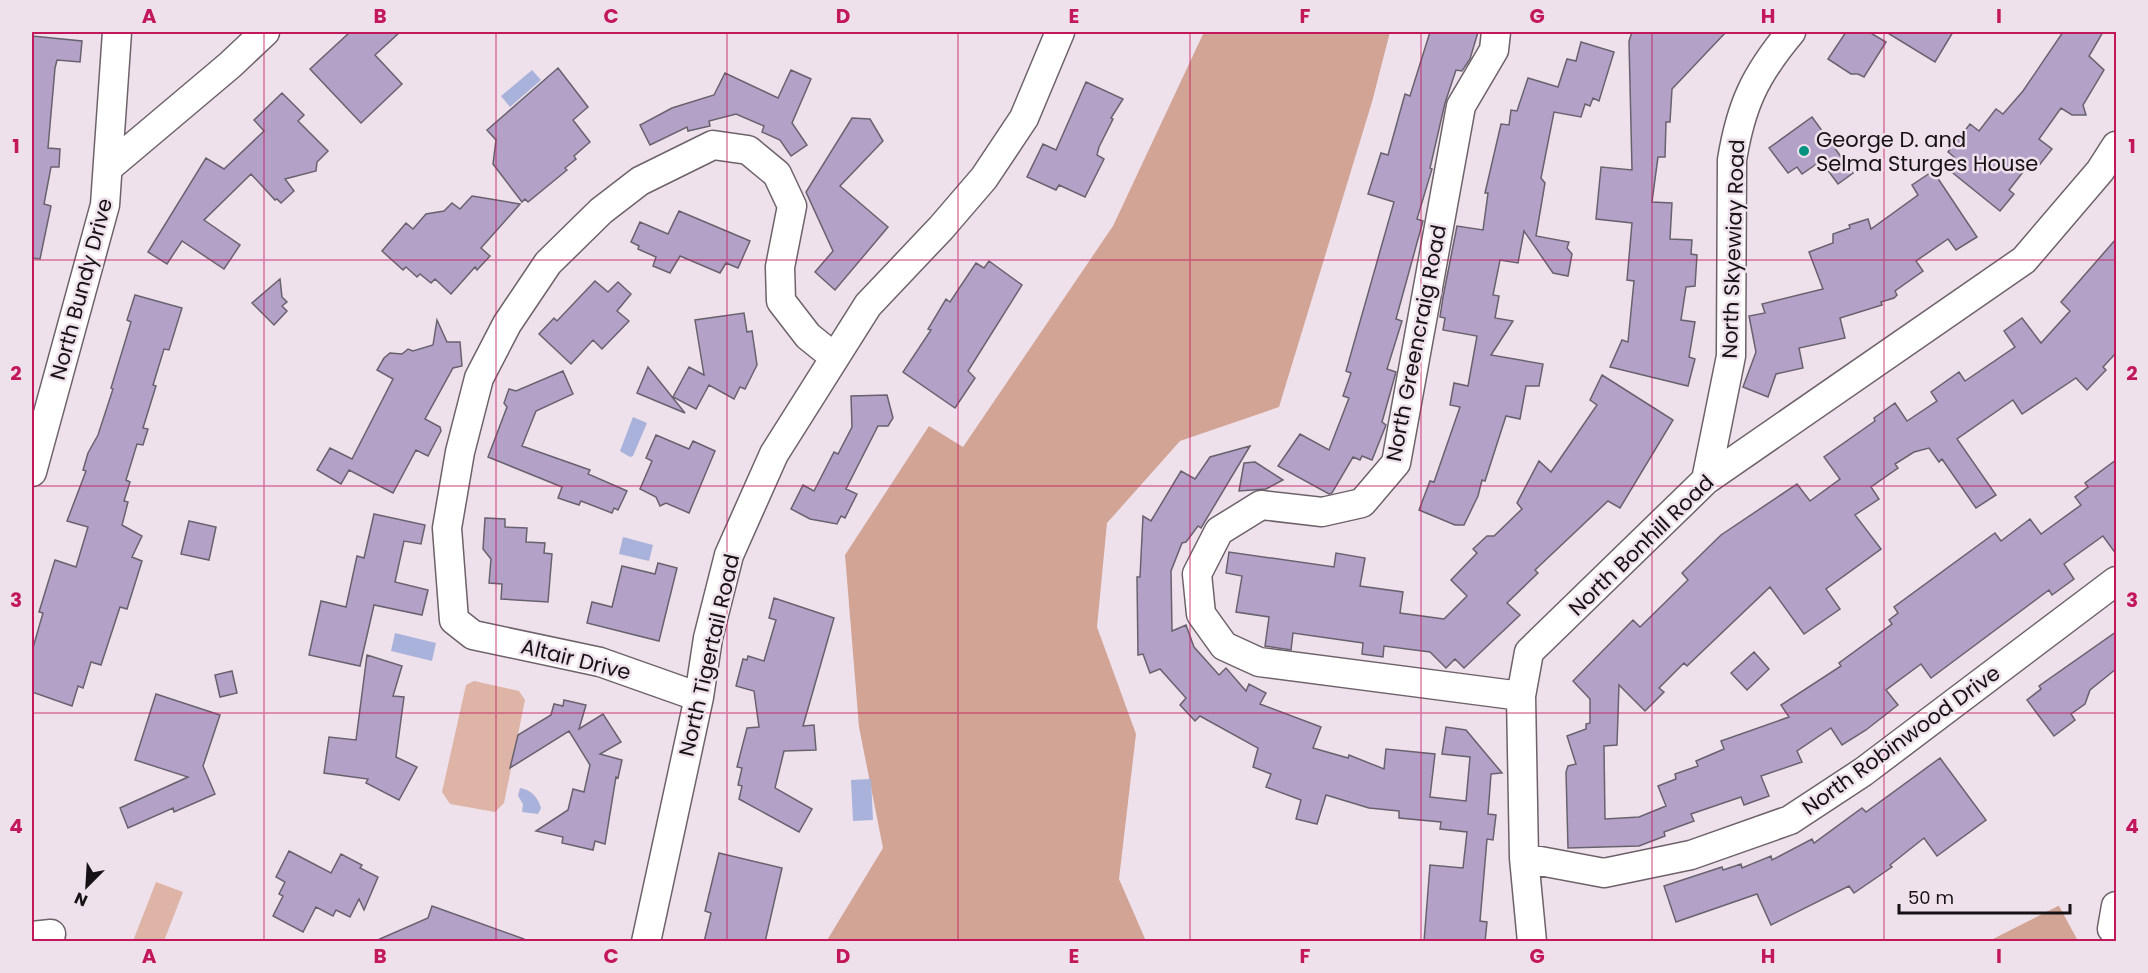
<svg xmlns="http://www.w3.org/2000/svg" width="2148" height="973" font-family="Poppins,sans-serif">
<rect width="100%" height="100%" fill="#efe1eb"/>
<path fill="#ddb4a6" d="M 474,681 L 519,691 L 525,700 L 504,803 L 495,812 L 450,804 L 442,792 L 466,685 Z
M 156,882 L 183,892 L 164,941 L 133,941 Z"/>
<path fill="#d1a495" d="M 1204,32 L 1390,32 L 1372,102 L 1279,407 L 1180,441 L 1107,523 L 1097,627 L 1136,734 L 1119,879 L 1146,941 L 826,942 L 883,848 L 859,727 L 845,555 L 929,426 L 963,447 L 1113,226 Z
M 2059,906 L 2078,941 L 1989,941 L 2058,906 Z"/>
<path fill="#a8b2da" d="M 532,70 L 541,80 L 510,107 L 501,96 Z
M 633,417 L 647,423 L 633,456 L 630,457 L 620,451 Z
M 623,537 L 653,545 L 649,561 L 619,554 Z
M 395,633 L 436,643 L 432,661 L 391,651 Z
M 871,779 L 873,820 L 853,821 L 851,780 Z
M 520,788 C 532,790 538,798 541,808 L 538,814 L 522,812 L 523,804 L 518,796 Z"/>
<path fill="#b3a1c8" stroke="#68626e" stroke-width="1.5" d="M 350,32 L 400,32 L 375,55 L 402,84 L 361,123 L 310,69 Z
M 1430,32 L 1478,32 L 1470,59 L 1462,71 L 1456,70 L 1445,103 L 1430,168 L 1432,169 L 1417,219 L 1423,221 L 1396,319 L 1402,321 L 1387,369 L 1396,372 L 1382,422 L 1386,425 L 1372,460 L 1362,456 L 1360,460 L 1353,457 L 1332,493 L 1329,494 L 1278,466 L 1300,434 L 1329,450 L 1349,398 L 1343,396 L 1351,373 L 1346,371 L 1394,202 L 1368,194 L 1381,153 L 1388,155 L 1405,94 L 1410,96 Z
M 1632,32 L 1726,32 L 1672,89 L 1670,122 L 1666,122 L 1665,157 L 1658,157 L 1652,202 L 1672,203 L 1670,239 L 1692,240 L 1691,254 L 1697,255 L 1695,286 L 1686,287 L 1681,320 L 1695,322 L 1689,357 L 1695,359 L 1688,386 L 1610,367 L 1622,340 L 1628,342 L 1634,281 L 1627,280 L 1632,223 L 1596,219 L 1601,167 L 1632,170 L 1629,41 Z
M 1846,32 L 1869,32 L 1886,42 L 1864,77 L 1858,74 L 1851,74 L 1828,59 Z
M 1886,32 L 1953,32 L 1935,62 Z
M 2063,32 L 2103,32 L 2089,56 L 2104,70 L 2083,105 L 2086,115 L 2072,115 L 2061,108 L 2039,139 L 2052,149 L 2037,168 L 2030,163 L 2009,190 L 2014,194 L 2000,211 L 1943,165 L 1954,157 L 1948,152 L 1970,124 L 1979,131 L 1996,109 L 2003,114 L 2023,91 Z
M 32,36 L 82,41 L 80,62 L 57,60 L 55,68 L 48,148 L 60,149 L 59,167 L 51,167 L 44,204 L 51,206 L 40,259 L 32,258 Z
M 1581,42 L 1614,52 L 1599,101 L 1593,98 L 1590,106 L 1585,104 L 1581,117 L 1554,112 L 1541,178 L 1545,183 L 1536,236 L 1569,242 L 1567,248 L 1572,254 L 1568,276 L 1553,273 L 1524,231 L 1518,263 L 1500,260 L 1493,295 L 1499,296 L 1495,318 L 1513,321 L 1491,355 L 1543,364 L 1539,386 L 1526,386 L 1520,419 L 1506,416 L 1485,481 L 1482,480 L 1478,496 L 1464,525 L 1455,525 L 1419,510 L 1430,481 L 1434,482 L 1460,407 L 1450,405 L 1454,383 L 1468,386 L 1477,336 L 1443,330 L 1445,318 L 1440,317 L 1443,297 L 1457,226 L 1483,230 L 1488,193 L 1485,193 L 1501,124 L 1509,125 L 1511,110 L 1517,111 L 1528,78 L 1558,87 L 1567,59 L 1576,61 Z
M 558,68 L 588,107 L 573,120 L 590,142 L 574,156 L 576,159 L 565,168 L 567,170 L 528,202 L 525,199 L 522,202 L 493,164 L 496,140 L 487,130 Z
M 791,70 L 811,79 L 792,123 L 807,145 L 791,156 L 780,140 L 762,132 L 764,126 L 736,114 L 709,121 L 710,126 L 688,131 L 687,127 L 650,145 L 640,125 L 672,108 L 714,95 L 725,73 L 778,98 Z
M 1086,82 L 1123,99 L 1111,118 L 1113,119 L 1099,147 L 1097,155 L 1104,159 L 1085,197 L 1059,185 L 1056,190 L 1027,177 L 1043,144 L 1056,150 Z
M 282,93 L 304,115 L 298,121 L 328,151 L 317,162 L 316,171 L 285,179 L 294,191 L 281,203 L 277,199 L 275,200 L 251,174 L 204,220 L 240,245 L 224,269 L 182,241 L 167,264 L 148,252 L 206,158 L 224,169 L 264,131 L 254,120 Z
M 1812,117 L 1853,173 L 1838,184 L 1821,161 L 1802,174 L 1797,167 L 1788,173 L 1769,148 Z
M 852,118 L 870,119 L 883,141 L 840,186 L 888,227 L 835,290 L 815,272 L 833,251 L 806,192 Z
M 1933,171 L 1977,237 L 1956,250 L 1948,239 L 1916,261 L 1923,271 L 1895,291 L 1897,295 L 1894,298 L 1881,302 L 1882,305 L 1840,318 L 1845,338 L 1799,348 L 1803,368 L 1776,374 L 1768,397 L 1743,387 L 1756,352 L 1749,316 L 1765,313 L 1762,304 L 1823,289 L 1809,252 L 1833,243 L 1833,234 L 1850,228 L 1849,225 L 1868,219 L 1871,229 L 1918,195 L 1912,185 Z
M 472,196 L 520,204 L 481,248 L 490,256 L 477,270 L 475,267 L 451,294 L 435,279 L 431,283 L 420,274 L 417,277 L 406,267 L 403,270 L 382,251 L 406,223 L 413,229 L 426,214 L 444,211 L 452,203 L 460,209 Z
M 679,211 L 750,241 L 738,268 L 726,263 L 720,273 L 680,256 L 670,273 L 653,266 L 656,257 L 638,249 L 639,246 L 631,242 L 640,222 L 668,234 Z
M 2116,239 L 2116,353 L 2103,367 L 2106,370 L 2087,390 L 2076,378 L 2022,414 L 2013,400 L 1957,439 L 1996,495 L 1976,508 L 1942,459 L 1939,462 L 1929,448 L 1914,452 L 1895,464 L 1898,468 L 1871,487 L 1879,499 L 1855,515 L 1881,549 L 1826,589 L 1840,609 L 1804,634 L 1770,587 L 1687,666 L 1684,663 L 1659,688 L 1664,692 L 1645,711 L 1619,685 L 1617,745 L 1604,746 L 1605,819 L 1639,817 L 1666,806 L 1658,786 L 1676,779 L 1675,774 L 1698,766 L 1696,761 L 1724,749 L 1721,741 L 1789,717 L 1781,705 L 1841,666 L 1839,663 L 1892,624 L 1889,620 L 1898,613 L 1894,607 L 1995,533 L 2001,541 L 2030,519 L 2041,534 L 2081,505 L 2075,497 L 2088,487 L 2085,483 L 2116,460 L 2116,554 L 2103,536 L 2064,564 L 2074,579 L 2052,595 L 2049,590 L 1931,678 L 1921,664 L 1886,690 L 1898,705 L 1866,730 L 1842,745 L 1831,728 L 1797,751 L 1802,762 L 1761,776 L 1769,796 L 1744,805 L 1741,797 L 1691,814 L 1694,821 L 1664,832 L 1665,836 L 1639,846 L 1568,848 L 1566,772 L 1568,766 L 1576,764 L 1567,736 L 1586,729 L 1586,724 L 1590,723 L 1590,699 L 1573,681 L 1633,620 L 1640,627 L 1688,580 L 1682,573 L 1721,535 L 1797,484 L 1810,501 L 1840,479 L 1824,457 L 1875,421 L 1874,418 L 1895,403 L 1907,421 L 1937,401 L 1931,392 L 1959,372 L 1965,381 L 2015,347 L 2004,331 L 2022,318 L 2041,343 L 2070,311 L 2061,302 Z
M 989,261 L 1022,285 L 968,371 L 975,378 L 955,408 L 903,372 L 931,330 L 928,329 L 946,299 L 950,302 L 976,263 L 984,268 Z
M 280,279 L 282,297 L 287,302 L 282,306 L 287,311 L 274,325 L 252,303 Z
M 595,281 L 608,292 L 618,282 L 631,294 L 617,311 L 629,321 L 602,349 L 593,340 L 571,364 L 539,334 L 554,318 L 557,321 Z
M 135,295 L 182,308 L 169,350 L 164,349 L 153,385 L 156,386 L 143,428 L 148,429 L 143,445 L 137,444 L 126,480 L 130,482 L 124,501 L 128,502 L 122,525 L 142,536 L 132,557 L 142,561 L 127,609 L 120,607 L 101,665 L 91,662 L 83,688 L 78,686 L 72,706 L 32,692 L 32,651 L 43,613 L 39,612 L 55,560 L 76,567 L 88,527 L 67,521 L 86,471 L 83,470 L 88,453 L 98,435 L 113,389 L 111,388 L 131,322 L 127,320 Z
M 744,313 L 747,332 L 752,331 L 757,365 L 745,389 L 740,387 L 734,399 L 709,385 L 696,409 L 673,397 L 689,367 L 704,375 L 695,320 Z
M 437,320 L 447,342 L 460,342 L 462,366 L 453,368 L 425,419 L 440,427 L 441,431 L 428,456 L 416,450 L 393,493 L 349,470 L 341,484 L 317,470 L 330,448 L 352,459 L 393,379 L 377,370 L 384,358 L 390,353 L 402,354 L 408,349 L 413,351 L 433,345 Z
M 648,367 L 685,413 L 637,393 Z
M 563,371 L 573,394 L 536,411 L 522,446 L 590,470 L 588,474 L 627,491 L 618,510 L 614,508 L 612,513 L 581,501 L 579,505 L 558,498 L 562,487 L 488,457 L 507,407 L 504,403 L 509,389 L 516,391 Z
M 1602,375 L 1673,420 L 1620,508 L 1608,501 L 1535,570 L 1538,573 L 1507,603 L 1520,615 L 1464,668 L 1455,659 L 1446,668 L 1430,652 L 1384,646 L 1383,657 L 1362,654 L 1363,643 L 1293,633 L 1291,650 L 1265,646 L 1269,617 L 1236,612 L 1242,576 L 1226,573 L 1229,552 L 1334,567 L 1336,553 L 1365,558 L 1360,586 L 1403,592 L 1400,613 L 1444,619 L 1467,596 L 1451,580 L 1477,553 L 1473,549 L 1487,536 L 1494,536 L 1522,509 L 1517,503 L 1539,461 L 1551,472 L 1597,405 L 1590,400 Z
M 887,395 L 893,418 L 888,426 L 878,426 L 846,489 L 857,494 L 845,518 L 841,516 L 837,524 L 810,519 L 791,509 L 803,485 L 814,491 L 834,452 L 838,454 L 852,427 L 851,396 Z
M 656,435 L 689,449 L 693,441 L 715,451 L 689,513 L 666,503 L 660,506 L 656,497 L 640,489 L 652,461 L 646,458 Z
M 1250,446 L 1201,528 L 1198,526 L 1186,542 L 1182,543 L 1171,571 L 1172,631 L 1186,625 L 1194,647 L 1219,675 L 1226,668 L 1246,691 L 1249,684 L 1266,693 L 1260,704 L 1321,727 L 1313,748 L 1348,758 L 1349,755 L 1384,769 L 1386,749 L 1435,754 L 1430,797 L 1466,801 L 1470,757 L 1442,754 L 1446,727 L 1466,730 L 1502,773 L 1491,774 L 1488,814 L 1496,815 L 1493,840 L 1487,839 L 1480,921 L 1487,922 L 1485,942 L 1424,942 L 1430,865 L 1463,868 L 1467,832 L 1440,829 L 1441,822 L 1399,818 L 1399,811 L 1369,808 L 1326,795 L 1317,824 L 1296,819 L 1301,800 L 1266,787 L 1271,774 L 1253,767 L 1258,748 L 1200,716 L 1195,721 L 1180,705 L 1186,698 L 1160,669 L 1150,673 L 1143,654 L 1138,655 L 1137,577 L 1140,577 L 1143,516 L 1151,521 L 1181,471 L 1195,479 L 1210,457 Z
M 1255,462 L 1283,480 L 1266,489 L 1239,491 L 1244,463 Z
M 374,514 L 425,525 L 421,544 L 404,541 L 395,582 L 428,590 L 422,615 L 374,605 L 360,666 L 309,655 L 321,601 L 346,607 L 357,556 L 364,558 Z
M 485,518 L 505,519 L 505,527 L 527,528 L 526,542 L 545,543 L 544,553 L 552,554 L 548,602 L 501,599 L 502,584 L 489,583 L 491,559 L 483,549 Z
M 189,521 L 216,527 L 209,560 L 181,554 Z
M 658,563 L 677,568 L 659,641 L 587,623 L 592,602 L 612,607 L 622,566 L 655,574 Z
M 774,598 L 834,618 L 803,726 L 814,725 L 816,750 L 784,751 L 775,788 L 812,809 L 799,832 L 739,799 L 742,786 L 738,785 L 742,768 L 737,767 L 747,728 L 759,727 L 754,691 L 736,686 L 743,659 L 747,660 L 748,656 L 764,661 L 776,620 L 769,618 Z
M 2116,632 L 2116,669 L 2090,690 L 2085,704 L 2071,714 L 2075,720 L 2054,736 L 2027,700 L 2041,689 L 2039,686 Z
M 1754,652 L 1769,669 L 1747,690 L 1731,673 Z
M 367,655 L 402,666 L 393,696 L 404,697 L 396,757 L 417,767 L 399,800 L 366,783 L 368,779 L 324,773 L 329,737 L 356,740 Z
M 232,671 L 237,693 L 220,697 L 215,675 Z
M 156,694 L 220,715 L 203,766 L 215,794 L 174,812 L 173,808 L 128,828 L 120,808 L 188,777 L 135,760 Z
M 564,700 L 586,705 L 579,729 L 603,714 L 621,742 L 600,754 L 622,760 L 618,778 L 616,777 L 605,844 L 595,841 L 593,850 L 562,843 L 563,837 L 536,831 L 568,810 L 573,789 L 584,792 L 590,765 L 569,731 L 510,768 L 518,735 L 551,715 L 554,704 L 563,706 Z
M 1940,758 L 1986,820 L 1937,856 L 1924,838 L 1890,865 L 1892,867 L 1854,893 L 1849,886 L 1771,925 L 1757,894 L 1676,922 L 1664,886 L 1722,867 L 1723,870 L 1741,864 L 1742,868 L 1771,856 L 1772,860 L 1812,839 L 1814,843 L 1862,808 L 1866,812 Z
M 289,851 L 331,873 L 341,854 L 362,865 L 360,868 L 378,877 L 364,910 L 359,899 L 350,917 L 336,910 L 333,916 L 316,907 L 303,932 L 273,916 L 283,896 L 279,894 L 285,882 L 276,877 Z
M 719,853 L 782,868 L 765,942 L 704,942 L 711,913 L 705,911 Z
M 432,906 L 524,939 L 524,942 L 373,942 L 428,918 Z"/>
<g fill="none" stroke-linecap="round" stroke-linejoin="round">
<defs>
<path id="minor" d="M 1496,32 L 1494,50 L 1461,106 L 1396,463 L 1362,503 L 1322,512 L 1261,505 L 1219,531 L 1197,574 L 1201,614 L 1224,646 L 1259,662 L 1521,696
M 109,167 L 230,65 L 265,32
M 32,472 L 105,205 L 117,32
M 1706,480 L 1731,356 L 1732,160 C 1741,105 1755,75 1791,32
M 699,697 L 600,662 L 473,635 L 454,620 L 447,528 L 460,452 L 479,378 L 507,324 L 548,263 L 601,211 L 640,181 L 713,145 L 748,150 L 777,174 L 792,206 L 780,267 L 781,301 L 808,336 L 834,357
M 1524,858 L 1604,873 L 1691,855 L 1790,820 L 1863,772 L 2116,581
M 2116,906 L 2112,929 L 2116,931
M 32,936 L 51,934
M 646,942 L 699,697 L 708,638 L 729,555 L 774,454 L 868,305 L 941,228 L 984,178 L 1024,118 L 1060,32
M 1532,942 L 1524,858 L 1521,696 L 1529,652 L 1706,480 L 2024,260 L 2100,171 L 2116,146"/>
</defs>
<use href="#minor" stroke="#6e626a" stroke-width="31"/>
<use href="#minor" stroke="#fff" stroke-width="28"/>
</g>
<path fill="none" stroke="#c2185b" stroke-width="1.5" stroke-opacity="0.55" d="M 264,32 L 264,942M 496,32 L 496,942M 727,32 L 727,942M 958,32 L 958,942M 1190,32 L 1190,942M 1421,32 L 1421,942M 1652,32 L 1652,942M 1884,32 L 1884,942M 32,260 L 2116,260M 32,486 L 2116,486M 32,713 L 2116,713"/>
<circle fill="#009382" stroke="#efe1eb" stroke-width="2" cx="1804" cy="151" r="6"/>
<g text-anchor="middle" dominant-baseline="central" stroke-width="5" stroke-linejoin="round" paint-order="stroke">
<g font-size="21" fill="#161114" stroke="#efe1eb" text-anchor="start">
<text x="1816" y="139">George D. and<tspan x="1816" dy="24">Selma Sturges House</tspan></text>
</g>
<g font-size="21" fill="#161114" stroke="#efe1eb">
<text transform="translate(1733 249) rotate(-88)">North Skyewiay Road</text>
<text transform="translate(81 289) rotate(-75)">North Bundy Drive</text>
<text transform="translate(1416 343) rotate(-79)">North Greencraig Road</text>
<text transform="translate(1641 545) rotate(-44)">North Bonhill Road</text>
<text transform="translate(709 655) rotate(-77)">North Tigertail Road</text>
<text transform="translate(576 659) rotate(14)">Altair Drive</text>
<text transform="translate(1901 740) rotate(-36)">North Robinwood Drive</text>
</g>
</g>
<rect width="2148" height="973" fill="none" stroke="#efe1eb" stroke-width="66"/>
<g transform="translate(87 886) rotate(204)" stroke="#efe1eb" stroke-width="4.5" paint-order="stroke">
<path d="M0-4.5L10 22L0 15L-10 22Z" fill="#161114"/>
<text y="-9" font-size="16" font-weight="bold" text-anchor="middle" fill="#161114">N</text>
</g>
<path d="M1899 904v9h171v-9" fill="none" stroke="#161114" stroke-width="3"/>
<text x="1908" y="904" font-size="18" fill="#161114" stroke="#efe1eb" stroke-width="4.5" paint-order="stroke">50 m</text>
<rect x="33" y="33" width="2082" height="907" fill="none" stroke="#c2185b" stroke-width="2"/>
<g font-size="20" text-anchor="middle" font-weight="bold" fill="#c2185b">
<text x="149" y="23">A</text>
<text x="380" y="23">B</text>
<text x="611" y="23">C</text>
<text x="843" y="23">D</text>
<text x="1074" y="23">E</text>
<text x="1305" y="23">F</text>
<text x="1537" y="23">G</text>
<text x="1768" y="23">H</text>
<text x="1999" y="23">I</text>
<text x="16" y="153">1</text>
<text x="2132" y="153">1</text>
<text x="16" y="380">2</text>
<text x="2132" y="380">2</text>
<text x="16" y="607">3</text>
<text x="2132" y="607">3</text>
<text x="16" y="833">4</text>
<text x="2132" y="833">4</text>
<text x="149" y="963">A</text>
<text x="380" y="963">B</text>
<text x="611" y="963">C</text>
<text x="843" y="963">D</text>
<text x="1074" y="963">E</text>
<text x="1305" y="963">F</text>
<text x="1537" y="963">G</text>
<text x="1768" y="963">H</text>
<text x="1999" y="963">I</text>
</g>
</svg>
